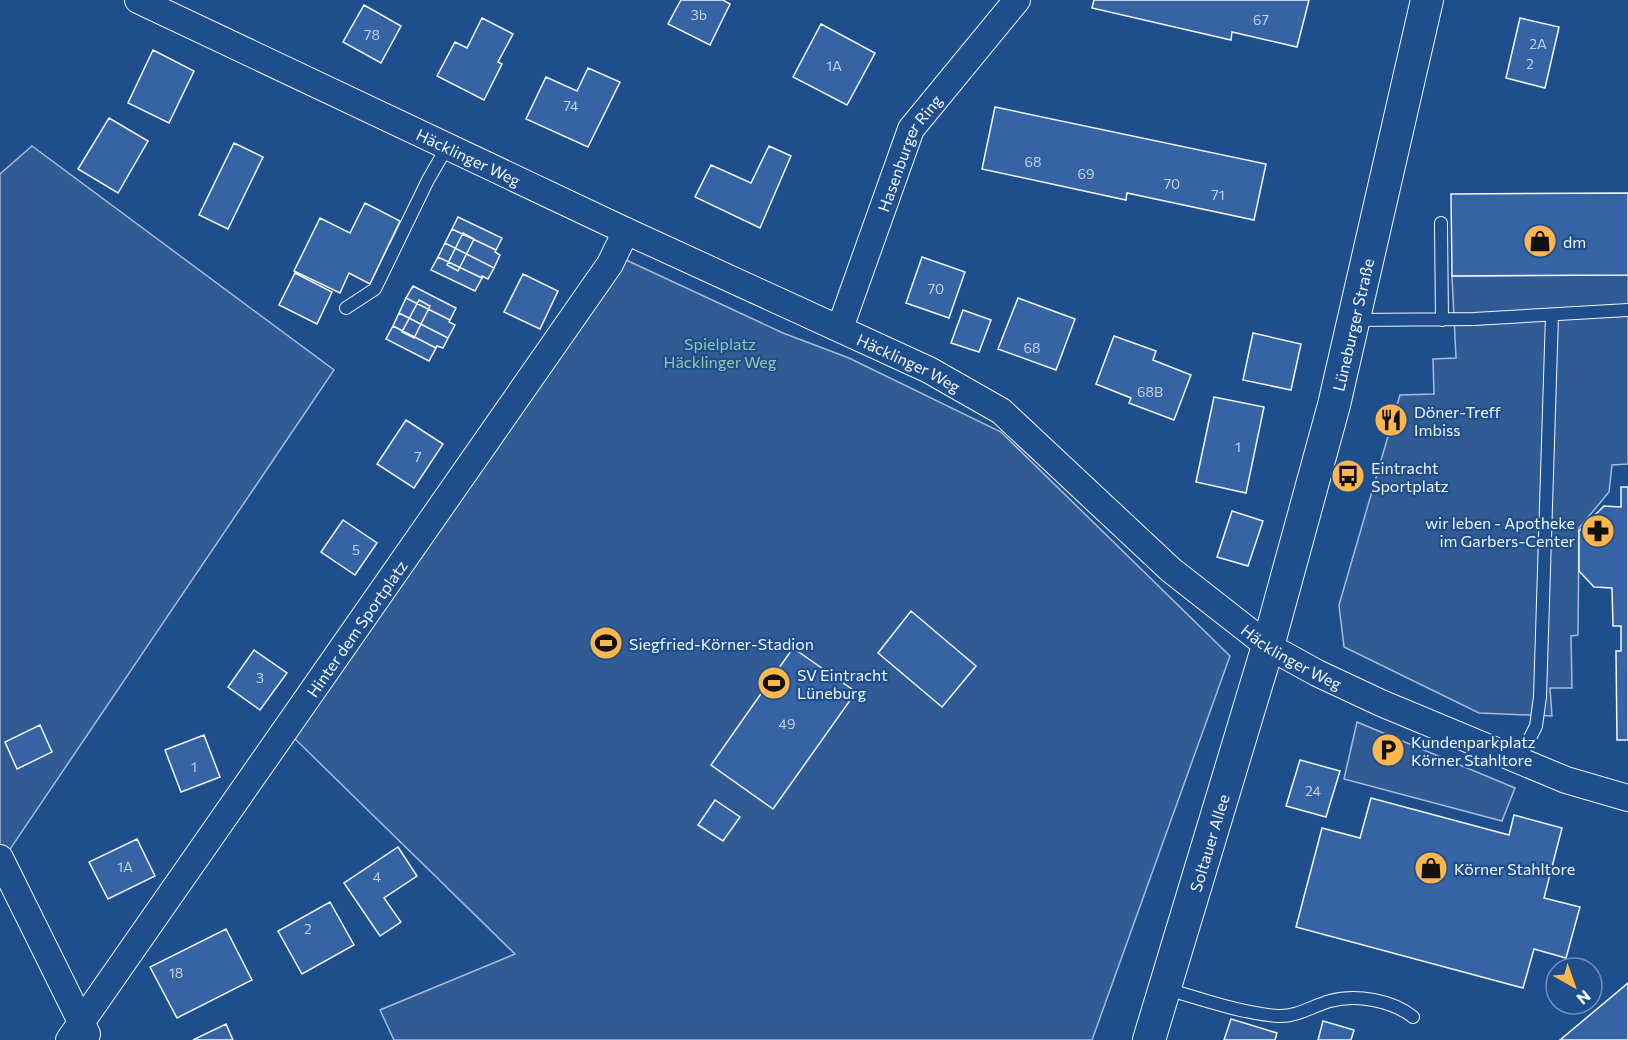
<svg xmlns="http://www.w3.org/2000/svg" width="1628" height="1040" font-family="Commissioner,sans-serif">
<rect width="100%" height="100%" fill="#1f4e8c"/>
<path fill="#305b95" stroke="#a8bbd7" stroke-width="1.5" d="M 32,146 L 334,370 L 0,864 L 0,174 Z
M 624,259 L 783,333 L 849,358 L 1001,432 L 1230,656 L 1092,1040 L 394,1040 L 380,1010 L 515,954 L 292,736 Z
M 1628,275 L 1628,464 L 1612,465 L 1609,492 L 1579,528 L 1578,635 L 1571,636 L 1572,688 L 1550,688 L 1552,716 L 1479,713 L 1344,647 L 1339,605 L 1400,395 L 1434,394 L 1433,359 L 1456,358 L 1452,276 Z
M 1357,722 L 1515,788 L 1502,821 L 1344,779 Z"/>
<path fill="#3563a3" stroke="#f2f6ff" stroke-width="1.5" d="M 681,0 L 723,0 L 730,4 L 710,45 L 668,24 Z
M 1094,0 L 1309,0 L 1297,47 L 1232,32 L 1231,40 L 1092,8 Z
M 364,5 L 401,26 L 381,63 L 343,42 Z
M 482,18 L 513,34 L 498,62 L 502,64 L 484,100 L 437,76 L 455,42 L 467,48 Z
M 1520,18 L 1559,27 L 1545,88 L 1506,78 Z
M 821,24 L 875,53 L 847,105 L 793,77 Z
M 153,50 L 194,71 L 169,123 L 128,103 Z
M 588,68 L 620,82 L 588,147 L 526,119 L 546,77 L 577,91 Z
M 995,107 L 1266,164 L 1254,220 L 1127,193 L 1126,200 L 982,169 Z
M 109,118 L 148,141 L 118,193 L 78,169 Z
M 234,143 L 263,157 L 228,229 L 199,215 Z
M 769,146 L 791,156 L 760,228 L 695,197 L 711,165 L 751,183 Z
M 1628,193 L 1628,275 L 1452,276 L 1451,194 Z
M 365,203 L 400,221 L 370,284 L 349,273 L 340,293 L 294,271 L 320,218 L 350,233 Z
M 458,217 L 502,238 L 496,250 L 452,229 Z
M 452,229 L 496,250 L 495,252 L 500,255 L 494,268 L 445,243 Z
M 463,233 L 474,239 L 458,271 L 447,265 Z
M 445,243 L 494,268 L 488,279 L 482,276 L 482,278 L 438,257 Z
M 438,257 L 482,278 L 475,291 L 431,270 Z
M 922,257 L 965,272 L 949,318 L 906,303 Z
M 295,273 L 332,292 L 317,324 L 279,305 Z
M 523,274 L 558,291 L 540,329 L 504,312 Z
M 413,286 L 456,308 L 450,320 L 406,298 Z
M 406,298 L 450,320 L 449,322 L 455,325 L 448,338 L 399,313 Z
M 1018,298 L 1075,319 L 1056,370 L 998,349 Z
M 419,300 L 430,306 L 414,338 L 402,332 Z
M 963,310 L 991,320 L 979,352 L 951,343 Z
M 399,313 L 448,338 L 443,348 L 437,346 L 436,348 L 393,326 Z
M 393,326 L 436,348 L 429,361 L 386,339 Z
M 1253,333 L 1301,344 L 1291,390 L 1243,380 Z
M 1114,336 L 1156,351 L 1153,360 L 1191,375 L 1174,420 L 1129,403 L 1131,398 L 1096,384 Z
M 1214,397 L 1264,407 L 1246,493 L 1196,482 Z
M 406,420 L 443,444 L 414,488 L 377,464 Z
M 1621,487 L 1628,487 L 1628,740 L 1617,740 L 1616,651 L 1621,651 L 1621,626 L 1613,626 L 1612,588 L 1594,587 L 1579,571 L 1579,531 L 1604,506 L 1621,507 Z
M 1232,511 L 1263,521 L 1248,566 L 1217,557 Z
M 343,520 L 377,543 L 355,575 L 321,552 Z
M 911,611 L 976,666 L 942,707 L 878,653 Z
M 793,648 L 856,692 L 773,809 L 711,765 Z
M 254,650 L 287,673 L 260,710 L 228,687 Z
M 40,725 L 52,752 L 17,769 L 5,742 Z
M 204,735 L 220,777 L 181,792 L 165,750 Z
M 1300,760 L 1340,771 L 1326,817 L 1286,806 Z
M 1371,798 L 1509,835 L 1514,815 L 1562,828 L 1544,898 L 1580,907 L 1566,958 L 1534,949 L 1523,988 L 1296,927 L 1322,828 L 1360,838 Z
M 715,800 L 740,817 L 723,841 L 698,825 Z
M 137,839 L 155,876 L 108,899 L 89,862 Z
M 398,847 L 417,876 L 384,898 L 401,922 L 380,936 L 344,883 Z
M 330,902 L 354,945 L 302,974 L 278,931 Z
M 226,929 L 252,980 L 177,1018 L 150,967 Z
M 1628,983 L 1628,1040 L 1560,1040 Z
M 1231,1019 L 1277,1033 L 1275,1040 L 1224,1040 Z
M 1323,1021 L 1354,1030 L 1351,1040 L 1318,1040 Z
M 226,1024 L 233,1040 L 193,1040 Z"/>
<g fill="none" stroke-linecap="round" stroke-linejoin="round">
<defs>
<path id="service" d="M 1441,223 L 1442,320
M 346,308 L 375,289 L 428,180 L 447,147
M 1354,320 L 1474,319 L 1628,310
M 1519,760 L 1536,726 L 1540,697 L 1552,315
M 1166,989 C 1202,999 1240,1013 1278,1016 C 1297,1017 1312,1006 1330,1001 C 1356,994 1392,1000 1413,1017"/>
<g id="minor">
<path id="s1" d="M 138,0 L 626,231 L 929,370 L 1001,411 L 1171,570 L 1268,646 L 1317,673 L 1381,703 L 1566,780 L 1628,798"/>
<path id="s2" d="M 840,328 L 911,129 L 1017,0"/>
<path d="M 0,858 L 87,1034"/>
<path id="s3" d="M 69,1040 L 610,264 L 626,231"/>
</g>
<g id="tertiary">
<path id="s4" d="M 1149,1040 L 1268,646 L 1334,405 L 1427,0"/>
</g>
</defs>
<use href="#service" stroke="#f2f6ff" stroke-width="14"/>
<use href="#minor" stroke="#f2f6ff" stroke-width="28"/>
<use href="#tertiary" stroke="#f2f6ff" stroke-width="34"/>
<use href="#service" stroke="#1f4e8c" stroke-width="12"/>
<use href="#minor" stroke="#1f4e8c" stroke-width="26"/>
<use href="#tertiary" stroke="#1f4e8c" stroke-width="32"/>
</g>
<defs>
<symbol id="shop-disc" viewBox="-11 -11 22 22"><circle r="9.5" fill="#ffb74d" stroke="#1f4e8c"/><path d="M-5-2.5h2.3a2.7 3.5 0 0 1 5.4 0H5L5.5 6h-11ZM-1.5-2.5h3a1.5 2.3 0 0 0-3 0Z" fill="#111"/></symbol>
<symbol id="restaurant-disc" viewBox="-11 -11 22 22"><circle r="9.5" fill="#ffb74d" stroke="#1f4e8c"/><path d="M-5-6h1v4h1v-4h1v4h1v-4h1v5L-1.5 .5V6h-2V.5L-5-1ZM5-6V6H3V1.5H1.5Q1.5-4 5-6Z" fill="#111"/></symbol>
<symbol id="bus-disc" viewBox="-11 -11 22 22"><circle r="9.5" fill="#ffb74d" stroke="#1f4e8c"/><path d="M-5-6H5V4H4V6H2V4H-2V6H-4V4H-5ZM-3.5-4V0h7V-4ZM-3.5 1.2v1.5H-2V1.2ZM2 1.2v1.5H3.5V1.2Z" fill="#111"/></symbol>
<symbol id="pharmacy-disc" viewBox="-11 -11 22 22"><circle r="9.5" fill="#ffb74d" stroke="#1f4e8c"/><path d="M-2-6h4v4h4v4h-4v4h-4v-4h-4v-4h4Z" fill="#111"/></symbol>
<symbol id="stadium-disc" viewBox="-11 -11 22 22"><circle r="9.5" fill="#ffb74d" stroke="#1f4e8c"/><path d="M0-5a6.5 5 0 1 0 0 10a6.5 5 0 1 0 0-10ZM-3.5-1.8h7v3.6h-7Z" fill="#111"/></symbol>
<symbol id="parking-disc" viewBox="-11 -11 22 22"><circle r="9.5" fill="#ffb74d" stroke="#1f4e8c"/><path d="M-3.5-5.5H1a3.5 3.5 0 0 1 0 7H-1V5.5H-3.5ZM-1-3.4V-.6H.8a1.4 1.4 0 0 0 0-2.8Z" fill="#111"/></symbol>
</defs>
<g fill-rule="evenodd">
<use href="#shop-disc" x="1521" y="222" width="38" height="38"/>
<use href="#restaurant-disc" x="1372" y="401" width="38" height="38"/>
<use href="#bus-disc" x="1329" y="457" width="38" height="38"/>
<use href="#pharmacy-disc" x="1579" y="512" width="38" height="38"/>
<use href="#stadium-disc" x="587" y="624" width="38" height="38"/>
<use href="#stadium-disc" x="755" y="664" width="38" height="38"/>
<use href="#parking-disc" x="1369" y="731" width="38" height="38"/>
<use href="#shop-disc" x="1412" y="849" width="38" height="38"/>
</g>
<g text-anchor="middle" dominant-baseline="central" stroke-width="4.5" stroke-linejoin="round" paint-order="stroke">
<g font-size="14" fill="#c3d1e8">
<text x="699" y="14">3b</text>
<text x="1261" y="19">67</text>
<text x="372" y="34">78</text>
<text x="1538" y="43">2A</text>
<text x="1530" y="63">2</text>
<text x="834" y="65">1A</text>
<text x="571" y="105">74</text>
<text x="1033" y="161">68</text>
<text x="1086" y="173">69</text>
<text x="1172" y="183">70</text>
<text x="1218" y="194">71</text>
<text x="936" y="288">70</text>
<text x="1032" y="347">68</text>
<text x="1150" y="391">68B</text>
<text x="1238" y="446">1</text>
<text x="418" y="456">7</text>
<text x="356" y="549">5</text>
<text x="260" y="677">3</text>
<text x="787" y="723">49</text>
<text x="194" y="766">1</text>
<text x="1313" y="790">24</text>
<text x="125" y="866">1A</text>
<text x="377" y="876">4</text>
<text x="308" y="928">2</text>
<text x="176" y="972">18</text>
</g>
<g font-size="16" fill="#f2f6ff" stroke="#1f4e8c">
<text stroke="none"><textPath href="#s2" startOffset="189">Hasenburger Ring</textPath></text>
<text stroke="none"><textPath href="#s1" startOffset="366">Häcklinger Weg</textPath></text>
<text stroke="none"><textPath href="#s4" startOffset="744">Lüneburger Straße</textPath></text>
<text stroke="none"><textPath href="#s1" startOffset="852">Häcklinger Weg</textPath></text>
<text stroke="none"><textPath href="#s3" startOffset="502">Hinter dem Sportplatz</textPath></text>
<text stroke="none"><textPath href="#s1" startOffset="1338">Häcklinger Weg</textPath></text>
<text stroke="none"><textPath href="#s4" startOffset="206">Soltauer Allee</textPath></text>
</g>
<g font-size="16" fill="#f2f6ff" stroke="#1f4e8c" text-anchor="start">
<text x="1563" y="241">dm</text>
<text x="1414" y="411">Döner-Treff<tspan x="1414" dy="18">Imbiss</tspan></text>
<text x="1371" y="467">Eintracht<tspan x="1371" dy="18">Sportplatz</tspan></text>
<text x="1575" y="522" text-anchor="end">wir leben - Apotheke<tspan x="1575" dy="18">im Garbers-Center</tspan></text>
<text x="629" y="643">Siegfried-Körner-Stadion</text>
<text x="797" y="674">SV Eintracht<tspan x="797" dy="18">Lüneburg</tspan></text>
<text x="1411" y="741">Kundenparkplatz<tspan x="1411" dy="18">Körner Stahltore</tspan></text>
<text x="1454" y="868">Körner Stahltore</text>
</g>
<g font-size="16" fill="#97c8a6" stroke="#1f4e8c">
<text x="720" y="343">Spielplatz<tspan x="720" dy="18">Häcklinger Weg</tspan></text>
</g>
</g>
<g transform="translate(1574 986) rotate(140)"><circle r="28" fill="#1f4e8c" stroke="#7391ba" stroke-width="1.5"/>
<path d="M0-4.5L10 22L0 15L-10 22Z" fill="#ffb74d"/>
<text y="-9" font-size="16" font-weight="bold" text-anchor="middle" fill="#f2f6ff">N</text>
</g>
</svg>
